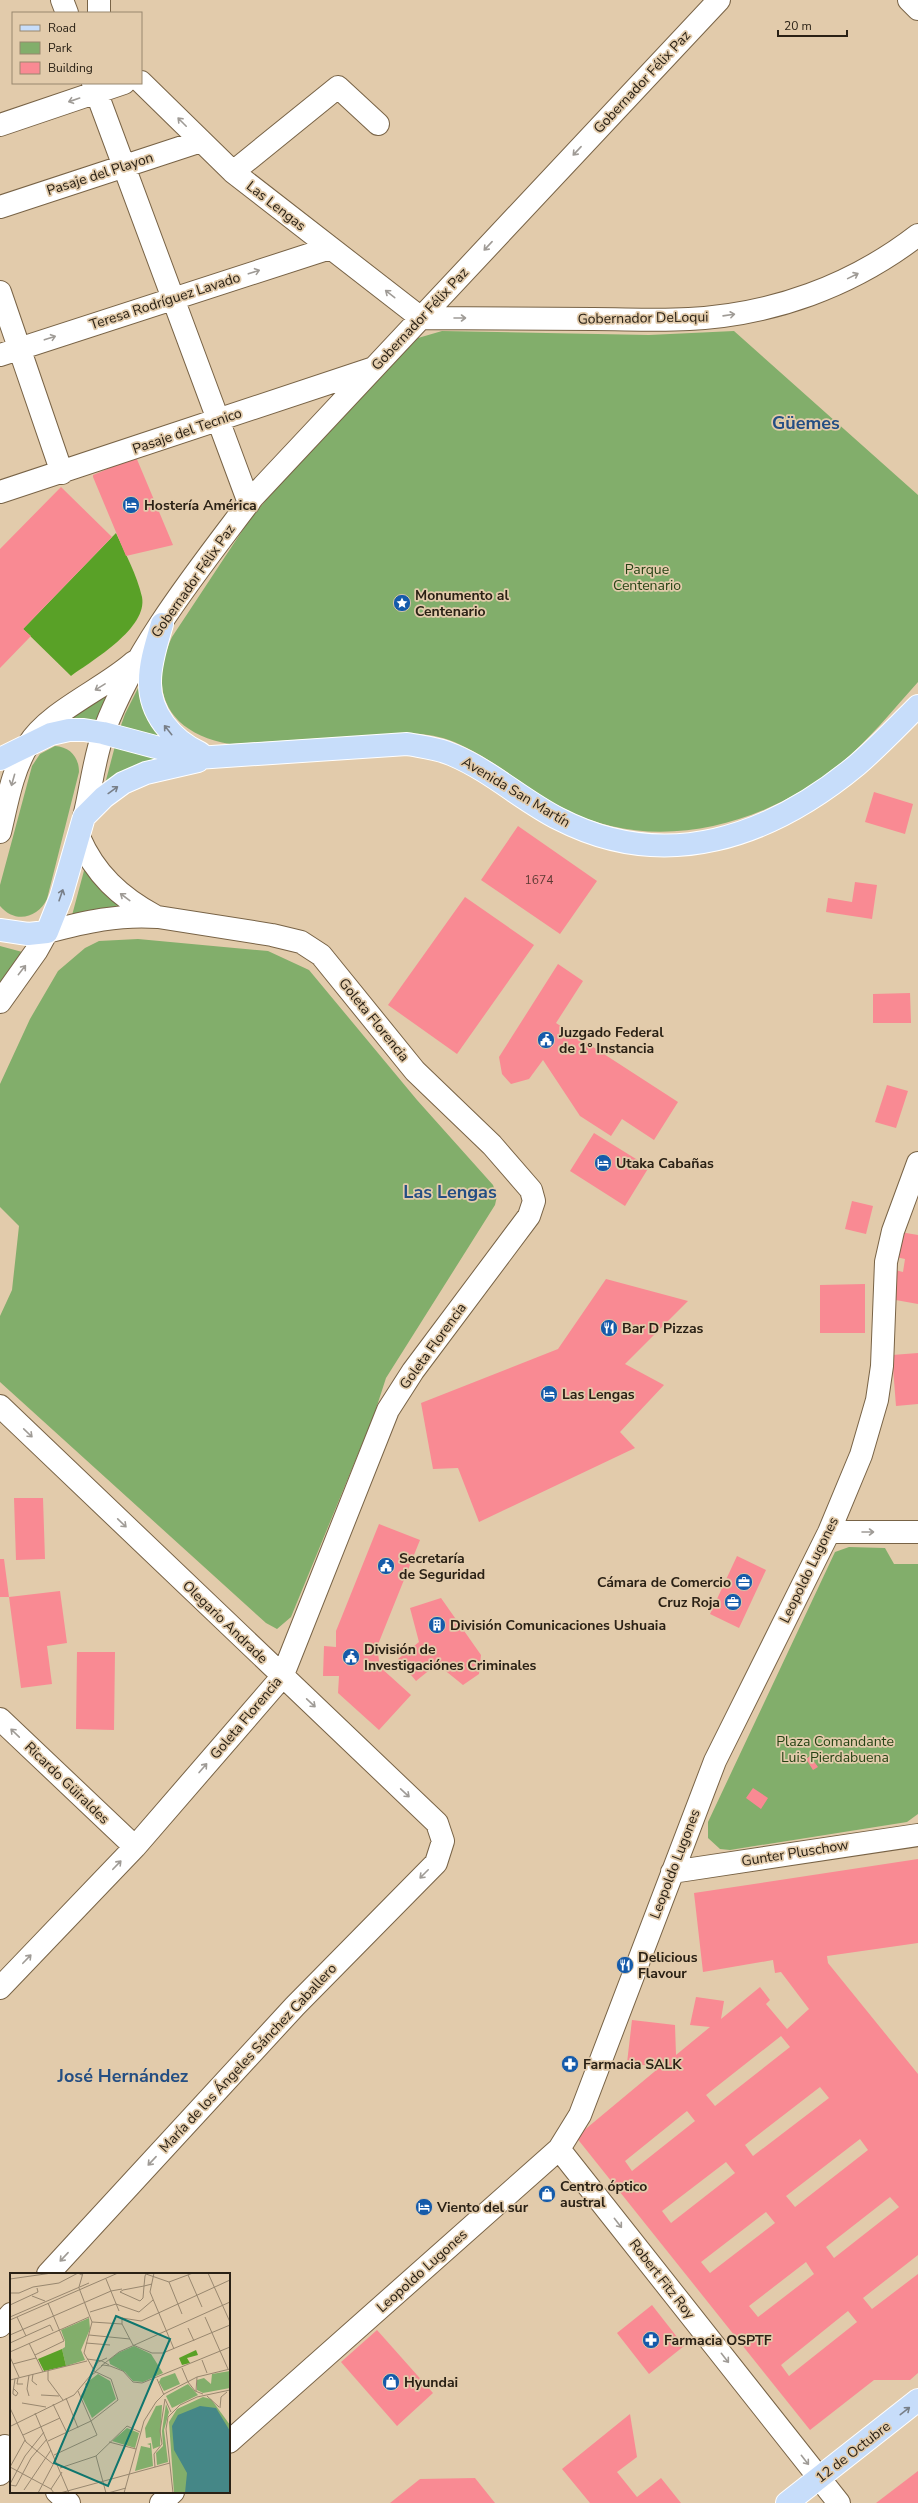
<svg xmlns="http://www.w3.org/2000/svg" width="918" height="2503" font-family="'Nunito Sans',sans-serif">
<rect width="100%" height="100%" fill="#e2cbab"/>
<path fill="#82ae6b" d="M 442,331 L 649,335 L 734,331 L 918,495 L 918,682 C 893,710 868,741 839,765 C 763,826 653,856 563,808 C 524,788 490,755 449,740 C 435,735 421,734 407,733 L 230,744 C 170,734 146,693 172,637 L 248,522 L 267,499 L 396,356 L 418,338 Z
M 142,680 L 173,743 L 119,731 L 125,714 Z
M 115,683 L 99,724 L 70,718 Z
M 55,746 C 70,747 79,757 79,772 L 47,899 C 38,918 15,924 0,906 L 0,885 L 32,766 L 40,754 Z
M 115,746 L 174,761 L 105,784 Z
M 85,867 L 101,891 L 135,909 L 71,919 Z
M 138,939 L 268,951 L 309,970 L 417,1100 L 493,1185 L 497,1196 L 495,1205 L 386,1378 L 374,1415 L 291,1617 L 277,1629 L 266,1623 L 0,1382 L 0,1316 L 12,1290 L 19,1226 L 0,1207 L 0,1084 L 30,1019 L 58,971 L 85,948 L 99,941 Z
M 0,946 L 26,953 L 0,988 Z
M 849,1547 L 885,1548 L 894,1564 L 918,1564 L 918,1814 L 907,1822 L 730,1850 L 720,1849 L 708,1838 L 708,1822 L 835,1552 Z"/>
<path fill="#59a127" d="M 116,533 C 125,553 137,575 142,597 C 148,628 93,660 71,676 L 23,629 Z"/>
<path fill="#f98a93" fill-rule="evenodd" d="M 136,457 L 173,545 L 126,556 L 93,477 L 93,475 Z
M 61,487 L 112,537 L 23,629 L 31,636 L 0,668 L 0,549 Z
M 874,792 L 913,804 L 905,834 L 865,822 Z
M 518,826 L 597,881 L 560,934 L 481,880 Z
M 855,882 L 877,885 L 872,919 L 826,912 L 828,898 L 852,902 Z
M 465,897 L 534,945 L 457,1054 L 388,1005 Z
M 558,964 L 583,981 L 556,1023 L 678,1102 L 654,1140 L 622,1119 L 611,1136 L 580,1116 L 543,1060 L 529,1079 L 511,1084 L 502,1074 L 499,1057 Z
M 910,993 L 911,1023 L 873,1023 L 873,994 Z
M 887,1085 L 908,1091 L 896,1128 L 875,1122 Z
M 594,1133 L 649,1167 L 625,1206 L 570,1171 Z
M 852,1201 L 873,1206 L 866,1234 L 845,1229 Z
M 900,1232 L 918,1235 L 918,1304 L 890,1299 L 895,1270 L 903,1272 L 905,1259 L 896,1257 Z
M 606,1279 L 688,1301 L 625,1364 L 664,1385 L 620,1432 L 635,1448 L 479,1522 L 458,1468 L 433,1469 L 421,1403 L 558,1349 Z
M 865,1284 L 865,1333 L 820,1333 L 820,1285 Z
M 918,1353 L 918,1404 L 896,1406 L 892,1355 Z
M 14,1498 L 43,1498 L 45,1559 L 16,1560 Z
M 379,1524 L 420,1540 L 377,1647 L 380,1667 L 411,1695 L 379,1730 L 338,1693 L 339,1676 L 323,1676 L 324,1646 L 336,1647 L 336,1631 Z
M 737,1556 L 766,1570 L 739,1628 L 710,1614 Z
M 0,1559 L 4,1559 L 9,1597 L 60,1591 L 67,1643 L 47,1646 L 52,1684 L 21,1688 L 9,1597 L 0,1597 Z
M 441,1598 L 481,1655 L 479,1674 L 463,1685 L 437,1664 L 416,1681 L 398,1659 L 419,1642 L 410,1608 Z
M 77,1652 L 115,1652 L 114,1730 L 76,1729 Z
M 810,1756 L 818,1767 L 813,1770 L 806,1759 Z
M 753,1788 L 768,1798 L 761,1809 L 746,1798 Z
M 918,1859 L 918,1943 L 827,1956 L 828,1963 L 918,2074 L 918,2255 L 863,2298 L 872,2309 L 918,2274 L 918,2373 L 910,2380 L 874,2380 L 810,2430 L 576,2137 L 660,2067 L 627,2063 L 632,2020 L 675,2025 L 676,2055 L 710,2027 L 690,2025 L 696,1997 L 724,2001 L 721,2019 L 760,1987 L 770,2000 L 766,2004 L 787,2029 L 809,2009 L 781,1972 L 775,1973 L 773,1960 L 703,1972 L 694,1893 ZM 781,2036 L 790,2047 L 715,2106 L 706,2095 ZM 820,2087 L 829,2098 L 753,2156 L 745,2145 ZM 687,2111 L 695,2121 L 632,2171 L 625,2161 ZM 860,2139 L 868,2150 L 795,2207 L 786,2196 ZM 726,2162 L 735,2173 L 671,2223 L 662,2211 ZM 890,2197 L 899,2207 L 834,2258 L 826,2247 ZM 766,2212 L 775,2223 L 710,2273 L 701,2262 ZM 806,2262 L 814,2274 L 758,2317 L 749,2306 ZM 848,2311 L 857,2322 L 789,2376 L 781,2365 Z
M 652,2305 L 684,2346 L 649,2374 L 617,2333 Z
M 377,2330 L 433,2393 L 397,2426 L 341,2362 Z
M 630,2414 L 637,2457 L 617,2472 L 637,2497 L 661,2478 L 681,2503 L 590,2503 L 562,2469 Z
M 918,2471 L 918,2503 L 876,2503 Z
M 475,2478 L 495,2503 L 390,2503 L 420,2479 Z"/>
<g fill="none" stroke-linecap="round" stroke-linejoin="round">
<defs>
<path id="minor" d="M 62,0 L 67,13
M 99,0 L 99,13
M 909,0 L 918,9
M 141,82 L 233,172 L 421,318
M 93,83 L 249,503
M 0,125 L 124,83
M 233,172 L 338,87 L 378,124
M 0,207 L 201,141
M 0,292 L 62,473
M 421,318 C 478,318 535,319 593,319 C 625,319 657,321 689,319 C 772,315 852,286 918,235
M 0,355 L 330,248
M 0,492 L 371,369
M 84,817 C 91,789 94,758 104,731 C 136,646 199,569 253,497 L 719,0
M 0,832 C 7,803 12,771 28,745 C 49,711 104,689 134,662
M 79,837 C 95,874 120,897 155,916
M 0,1002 L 37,950 L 47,932 C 85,922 119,914 158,917 L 272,935 L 301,942 L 321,955 L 415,1071 L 492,1145 L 531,1190 L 534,1201 L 529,1216 L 413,1371 L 388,1410 L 282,1677 L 135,1847 L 0,1988
M 0,1406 L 437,1823 L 443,1841 L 436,1863 L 295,2006 L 48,2274
M 829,1532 L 918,1532
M 0,1719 L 135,1847
M 672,1872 L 918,1835
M 559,2149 L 839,2503
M 0,2326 L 11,2314
M 229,2442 L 559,2149 L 580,2115 L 715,1761 L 829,1532 L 861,1455 L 877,1400 L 882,1366 L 886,1262 L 893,1231 L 918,1163
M 0,2474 L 5,2446
M 57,2492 L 69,2503
M 161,2503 L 173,2492"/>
<path id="major" d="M 162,624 C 157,642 150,662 150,681 C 149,713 172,740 200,753
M 0,759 L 51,734 L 69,730 L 84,730 L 103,733 L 197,758 L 407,744 C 423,747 438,748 453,755 C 491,771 523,801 559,819 C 666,874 770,837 857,765 C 878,747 898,726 918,706
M 0,930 L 28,934 L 47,932 L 61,897 L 84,817 L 104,797 L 123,783 L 146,773 L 198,761
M 787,2503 L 918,2400"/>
</defs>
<use href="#minor" stroke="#786346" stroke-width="24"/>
<use href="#major" stroke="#fff" stroke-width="24"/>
<use href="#minor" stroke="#fff" stroke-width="22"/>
<use href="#major" stroke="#c7ddfa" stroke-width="22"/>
</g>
<defs><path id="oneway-shaft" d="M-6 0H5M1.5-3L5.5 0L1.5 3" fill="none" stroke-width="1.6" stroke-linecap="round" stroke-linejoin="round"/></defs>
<g stroke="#9f9b96">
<use href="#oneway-shaft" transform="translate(74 100) rotate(161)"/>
<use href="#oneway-shaft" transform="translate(182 122) rotate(-135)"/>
<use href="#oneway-shaft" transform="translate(577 151) rotate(133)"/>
<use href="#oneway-shaft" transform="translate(488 246) rotate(133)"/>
<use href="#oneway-shaft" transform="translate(254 272) rotate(-18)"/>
<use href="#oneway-shaft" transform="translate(853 276) rotate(-26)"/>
<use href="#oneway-shaft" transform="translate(390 294) rotate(-142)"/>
<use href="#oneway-shaft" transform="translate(729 315) rotate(-8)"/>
<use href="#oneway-shaft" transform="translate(460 318)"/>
<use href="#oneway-shaft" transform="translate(50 338) rotate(-18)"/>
<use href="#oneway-shaft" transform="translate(100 687) rotate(148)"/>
<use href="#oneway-shaft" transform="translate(13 780) rotate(106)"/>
<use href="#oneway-shaft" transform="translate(125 897) rotate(-143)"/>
<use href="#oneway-shaft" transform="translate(22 970) rotate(-52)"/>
<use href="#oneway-shaft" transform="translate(28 1433) rotate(44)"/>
<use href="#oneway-shaft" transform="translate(122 1523) rotate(44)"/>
<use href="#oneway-shaft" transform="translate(868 1532)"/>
<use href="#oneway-shaft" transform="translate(311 1703) rotate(43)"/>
<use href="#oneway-shaft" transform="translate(15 1733) rotate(-136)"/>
<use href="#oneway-shaft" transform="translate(203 1768) rotate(-49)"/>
<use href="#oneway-shaft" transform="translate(405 1793) rotate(43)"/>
<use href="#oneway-shaft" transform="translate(117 1865) rotate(-46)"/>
<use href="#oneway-shaft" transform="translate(424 1874) rotate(135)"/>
<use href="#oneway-shaft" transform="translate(27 1959) rotate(-46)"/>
<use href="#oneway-shaft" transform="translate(152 2161) rotate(133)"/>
<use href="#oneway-shaft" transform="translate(618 2223) rotate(52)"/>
<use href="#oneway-shaft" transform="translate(64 2257) rotate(133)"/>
<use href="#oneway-shaft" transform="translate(725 2358) rotate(52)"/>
<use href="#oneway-shaft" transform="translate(805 2460) rotate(52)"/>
</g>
<g stroke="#787f88">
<use href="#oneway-shaft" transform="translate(168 730) rotate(-129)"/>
<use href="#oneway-shaft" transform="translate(113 790) rotate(-36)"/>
<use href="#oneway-shaft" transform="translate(61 895) rotate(-71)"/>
<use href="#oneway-shaft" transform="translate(905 2411) rotate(-38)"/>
</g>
<defs>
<symbol id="hotel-disc" viewBox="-11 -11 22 22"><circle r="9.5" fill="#155baa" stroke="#e2cbab"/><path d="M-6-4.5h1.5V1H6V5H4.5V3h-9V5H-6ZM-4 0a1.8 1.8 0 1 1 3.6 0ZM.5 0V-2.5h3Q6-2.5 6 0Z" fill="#fff"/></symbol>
<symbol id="sight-disc" viewBox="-11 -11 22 22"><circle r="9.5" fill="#155baa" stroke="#e2cbab"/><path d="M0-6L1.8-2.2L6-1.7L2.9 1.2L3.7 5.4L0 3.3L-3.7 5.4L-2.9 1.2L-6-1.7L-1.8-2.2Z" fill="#fff"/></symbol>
<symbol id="civic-disc" viewBox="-11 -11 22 22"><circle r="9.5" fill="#155baa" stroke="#e2cbab"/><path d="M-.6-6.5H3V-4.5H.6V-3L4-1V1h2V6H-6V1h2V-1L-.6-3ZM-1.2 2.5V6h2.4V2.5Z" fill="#fff"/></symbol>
<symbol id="restaurant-disc" viewBox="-11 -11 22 22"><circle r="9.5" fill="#155baa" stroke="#e2cbab"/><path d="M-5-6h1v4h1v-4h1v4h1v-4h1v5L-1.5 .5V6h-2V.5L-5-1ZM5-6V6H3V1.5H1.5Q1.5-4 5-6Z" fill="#fff"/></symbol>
<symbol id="office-disc" viewBox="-11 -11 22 22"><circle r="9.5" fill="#155baa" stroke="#e2cbab"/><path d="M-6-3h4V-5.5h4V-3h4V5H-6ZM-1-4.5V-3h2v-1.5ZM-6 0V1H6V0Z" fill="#fff"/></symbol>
<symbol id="building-disc" viewBox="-11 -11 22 22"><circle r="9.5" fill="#155baa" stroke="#e2cbab"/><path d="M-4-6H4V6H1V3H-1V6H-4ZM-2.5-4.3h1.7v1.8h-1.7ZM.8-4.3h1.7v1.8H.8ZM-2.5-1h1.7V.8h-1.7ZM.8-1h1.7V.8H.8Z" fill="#fff"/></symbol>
<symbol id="pharmacy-disc" viewBox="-11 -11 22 22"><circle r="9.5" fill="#155baa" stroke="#e2cbab"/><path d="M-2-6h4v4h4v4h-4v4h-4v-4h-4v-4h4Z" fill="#fff"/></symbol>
<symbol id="shop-disc" viewBox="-11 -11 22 22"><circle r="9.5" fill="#155baa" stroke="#e2cbab"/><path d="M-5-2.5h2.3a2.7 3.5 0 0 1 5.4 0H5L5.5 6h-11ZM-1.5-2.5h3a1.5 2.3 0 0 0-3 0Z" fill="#fff"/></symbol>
</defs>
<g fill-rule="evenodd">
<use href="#hotel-disc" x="121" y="495" width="20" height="20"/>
<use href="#sight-disc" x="392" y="593" width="20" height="20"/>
<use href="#civic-disc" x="536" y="1030" width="20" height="20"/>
<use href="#hotel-disc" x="593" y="1153" width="20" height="20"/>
<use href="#restaurant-disc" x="599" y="1318" width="20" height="20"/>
<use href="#hotel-disc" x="539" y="1384" width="20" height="20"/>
<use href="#civic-disc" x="376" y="1556" width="20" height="20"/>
<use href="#office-disc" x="734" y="1572" width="20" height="20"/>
<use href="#office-disc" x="723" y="1592" width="20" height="20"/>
<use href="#building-disc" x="427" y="1615" width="20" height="20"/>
<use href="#civic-disc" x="341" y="1647" width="20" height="20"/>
<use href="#restaurant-disc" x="615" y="1955" width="20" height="20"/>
<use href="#pharmacy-disc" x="560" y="2054" width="20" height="20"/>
<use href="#shop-disc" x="537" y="2184" width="20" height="20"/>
<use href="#hotel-disc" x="414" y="2197" width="20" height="20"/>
<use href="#pharmacy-disc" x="641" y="2330" width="20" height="20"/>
<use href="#shop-disc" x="381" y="2372" width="20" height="20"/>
</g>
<g text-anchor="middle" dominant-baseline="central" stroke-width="3.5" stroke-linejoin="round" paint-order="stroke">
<g font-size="12" fill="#5e3b34">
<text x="539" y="880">1674</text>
</g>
<g font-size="14" fill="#2a2115" stroke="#e2cbab">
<text transform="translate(642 82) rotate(-47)">Gobernador Félix Paz</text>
<text transform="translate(100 174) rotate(-18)">Pasaje del Playon</text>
<text transform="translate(276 206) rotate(38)">Las Lengas</text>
<text transform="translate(165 301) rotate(-18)">Teresa Rodríguez Lavado</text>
<text transform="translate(643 318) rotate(-1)">Gobernador DeLoqui</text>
<text transform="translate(420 319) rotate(-47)">Gobernador Félix Paz</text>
<text transform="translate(187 431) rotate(-19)">Pasaje del Tecnico</text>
<text transform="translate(193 581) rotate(-55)">Gobernador Félix Paz</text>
<text transform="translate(516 792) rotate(31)">Avenida San Martín</text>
<text transform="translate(374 1020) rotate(51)">Goleta Florencia</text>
<text transform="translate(433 1346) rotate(-54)">Goleta Florencia</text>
<text transform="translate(809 1570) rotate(-64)">Leopoldo Lugones</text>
<text transform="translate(225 1622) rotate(44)">Olegario Andrade</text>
<text transform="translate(246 1718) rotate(-50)">Goleta Florencia</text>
<text transform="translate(67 1783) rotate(44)">Ricardo Güiraldes</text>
<text transform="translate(795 1853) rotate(-9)">Gunter Pluschow</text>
<text transform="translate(675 1864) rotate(-69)">Leopoldo Lugones</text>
<text transform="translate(248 2058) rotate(-47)">María de los Ángeles Sánchez Caballero</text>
<text transform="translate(422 2271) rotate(-42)">Leopoldo Lugones</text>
<text transform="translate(662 2279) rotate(52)">Robert Fitz Roy</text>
<text transform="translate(853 2452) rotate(-38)">12 de Octubre</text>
</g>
<g font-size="14" font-weight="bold" fill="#2a2115" stroke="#e2cbab" text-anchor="start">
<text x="144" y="505">Hostería América</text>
<text x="415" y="595">Monumento al<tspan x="415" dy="16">Centenario</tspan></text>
<text x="559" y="1032">Juzgado Federal<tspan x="559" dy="16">de 1° Instancia</tspan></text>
<text x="616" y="1163">Utaka Cabañas</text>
<text x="622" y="1328">Bar D Pizzas</text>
<text x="562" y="1394">Las Lengas</text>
<text x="399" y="1558">Secretaría<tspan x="399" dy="16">de Seguridad</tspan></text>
<text x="731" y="1582" text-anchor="end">Cámara de Comercio</text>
<text x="720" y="1602" text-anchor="end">Cruz Roja</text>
<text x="450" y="1625">División Comunicaciones Ushuaia</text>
<text x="364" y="1649">División de<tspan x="364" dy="16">Investigaciónes Criminales</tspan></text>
<text x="638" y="1957">Delicious<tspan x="638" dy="16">Flavour</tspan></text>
<text x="583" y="2064">Farmacia SALK</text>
<text x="560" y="2186">Centro óptico<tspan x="560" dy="16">austral</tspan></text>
<text x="437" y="2207">Viento del sur</text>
<text x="664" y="2340">Farmacia OSPTF</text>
<text x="404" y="2382">Hyundai</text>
</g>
<g font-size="14" fill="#264315" stroke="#e2cbab">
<text x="647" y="569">Parque<tspan x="647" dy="16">Centenario</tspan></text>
<text x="835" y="1741">Plaza Comandante<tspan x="835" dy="16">Luis Pierdabuena</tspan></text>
</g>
<g font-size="18" font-weight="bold" fill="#244e83" stroke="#e2cbab">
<text x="806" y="423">Güemes</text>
<text x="450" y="1192">Las Lengas</text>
<text x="123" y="2076">José Hernández</text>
</g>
</g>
<g transform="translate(10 2273)">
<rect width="220" height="220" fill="#e2cbab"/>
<path d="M 79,45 L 80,56 L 71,77 L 75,87 L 56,93 L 52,76 L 55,74 L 55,68 L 51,57 ZM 124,73 L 141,81 L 153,100 L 133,109 L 123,108 L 115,99 L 100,91 L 99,87 L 108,80 ZM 220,98 L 220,115 L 193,120 L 187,117 L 187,107 L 194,105 L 201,111 L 202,101 ZM 165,100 L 170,111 L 154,118 L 149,109 L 151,105 ZM 88,101 L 100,108 L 106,126 L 82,145 L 71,122 L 77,115 L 75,111 ZM 178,111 L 188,122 L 162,135 L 156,123 ZM 193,124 L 201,126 L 220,152 L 220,220 L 164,220 L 159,149 L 167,136 ZM 156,131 L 159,139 L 154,157 L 158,189 L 147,192 L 146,180 L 153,173 L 152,158 ZM 152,132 L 150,173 L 143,176 L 141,164 L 136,165 L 135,155 L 146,133 ZM 117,155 L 129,160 L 125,175 L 102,168 ZM 141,170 L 143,193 L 125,198 L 131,173 L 140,175 L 140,172 L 137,171 Z" fill="#82ae6b"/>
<path d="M 52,76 L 56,93 L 34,98 L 28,86 ZM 186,77 L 188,82 L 177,85 L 180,90 L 172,92 L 169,85 Z" fill="#59a127"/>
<path d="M 190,133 L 206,135 L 220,158 L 220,220 L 175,220 L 177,200 L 164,177 L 162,153 L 168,142 Z" fill="#458787"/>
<path fill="none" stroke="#98876f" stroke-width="1" d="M 144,0 L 140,19 L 164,76M 198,0 L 220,49M 178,2 L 192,34M 0,6 L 42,0M 96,6 L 109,38M 159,9 L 172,41M 142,11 L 134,13 L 113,17 L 110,19 L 130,28 L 133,25 L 134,13 L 135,3 L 136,1 L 159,9 L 183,0M 69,14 L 73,0M 69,15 L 82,49 L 74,80 L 85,99 L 93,92 L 100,93 L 113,98 L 123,109 L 132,110 L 220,74M 0,20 L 9,20 L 23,14 L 49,10 L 68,0 L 72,2M 22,23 L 35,28M 0,32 L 28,19 L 27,15M 80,39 L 106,31 L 129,39 L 143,27M 0,44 L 79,10M 7,44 L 16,63M 195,44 L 218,96M 0,47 L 108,0M 82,49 L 112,51M 178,55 L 184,68M 0,62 L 101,18 L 112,16M 79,62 L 120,66M 0,70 L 40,52 L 43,58M 19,70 L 33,99M 76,70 L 100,72M 123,72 L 112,51 L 112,45 L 131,48 L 220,7M 123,72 L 142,80 L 153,80 L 220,52M 0,79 L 79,44M 25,82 L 54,68 L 38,30M 0,84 L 9,104M 77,86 L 92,88 L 99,92M 192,87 L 197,100M 3,91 L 26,85M 91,93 L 109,79 L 220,29M 172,95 L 178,109M 38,98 L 38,107 L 53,127M 23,101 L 22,108 L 27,112M 8,105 L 7,111 L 13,111M 147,106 L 154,122M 0,107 L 77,88M 178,109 L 185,118 L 193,121M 4,116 L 8,120 L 6,123 L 3,121 L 3,119 L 5,106M 186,118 L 187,104M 31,122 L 49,123M 19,123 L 17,116 L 19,102M 197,123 L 209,134M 56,125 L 68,155M 155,126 L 161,139M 12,130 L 36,134M 43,131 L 57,160M 0,135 L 16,169 L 43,191M 210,135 L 211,124 L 217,119M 25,140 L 59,220M 1,153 L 64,122 L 80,103 L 88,89 L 97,85M 13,162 L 50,145M 38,168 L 81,148 L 108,127 L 101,106 L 86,99 L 80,103M 99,169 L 126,176M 44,182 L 87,162 L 68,118M 86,183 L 96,220M 0,194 L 41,216 L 44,220M 0,194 L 15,167M 145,194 L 144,181 L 152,171 L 150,158 L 155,126M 50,195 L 86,183 L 117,153 L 130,159M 0,211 L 15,183 L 34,159M 0,212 L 6,213 L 21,185 L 37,166M 41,216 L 52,199M 14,217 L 41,177M 28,220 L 46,186M 50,220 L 160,190M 98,220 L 116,215M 114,220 L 134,148 L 146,129 L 154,121 L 187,104 L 220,96M 163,220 L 156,156 L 158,144 L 170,132 L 187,124 L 220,117"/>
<path fill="#0f766e" fill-opacity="0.15" stroke="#0f766e" stroke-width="2" d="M 106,43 L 160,66 L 98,213 L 44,190 Z"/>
<rect width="220" height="220" fill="none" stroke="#2a2115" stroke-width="2"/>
</g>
<rect x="12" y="12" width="130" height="72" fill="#e2cbab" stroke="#98876f"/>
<rect x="20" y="25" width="20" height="6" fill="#c7ddfa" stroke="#98876f"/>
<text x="48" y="32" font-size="12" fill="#2a2115">Road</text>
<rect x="20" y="42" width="20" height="12" fill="#82ae6b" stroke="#98876f"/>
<text x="48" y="52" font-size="12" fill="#2a2115">Park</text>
<rect x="20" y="62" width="20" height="12" fill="#f98a93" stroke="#98876f"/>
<text x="48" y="72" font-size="12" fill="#2a2115">Building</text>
<path d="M778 30v6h69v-6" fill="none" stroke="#2a2115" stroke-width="2"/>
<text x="784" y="30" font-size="12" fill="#2a2115" stroke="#e2cbab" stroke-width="3" paint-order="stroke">20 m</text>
</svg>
